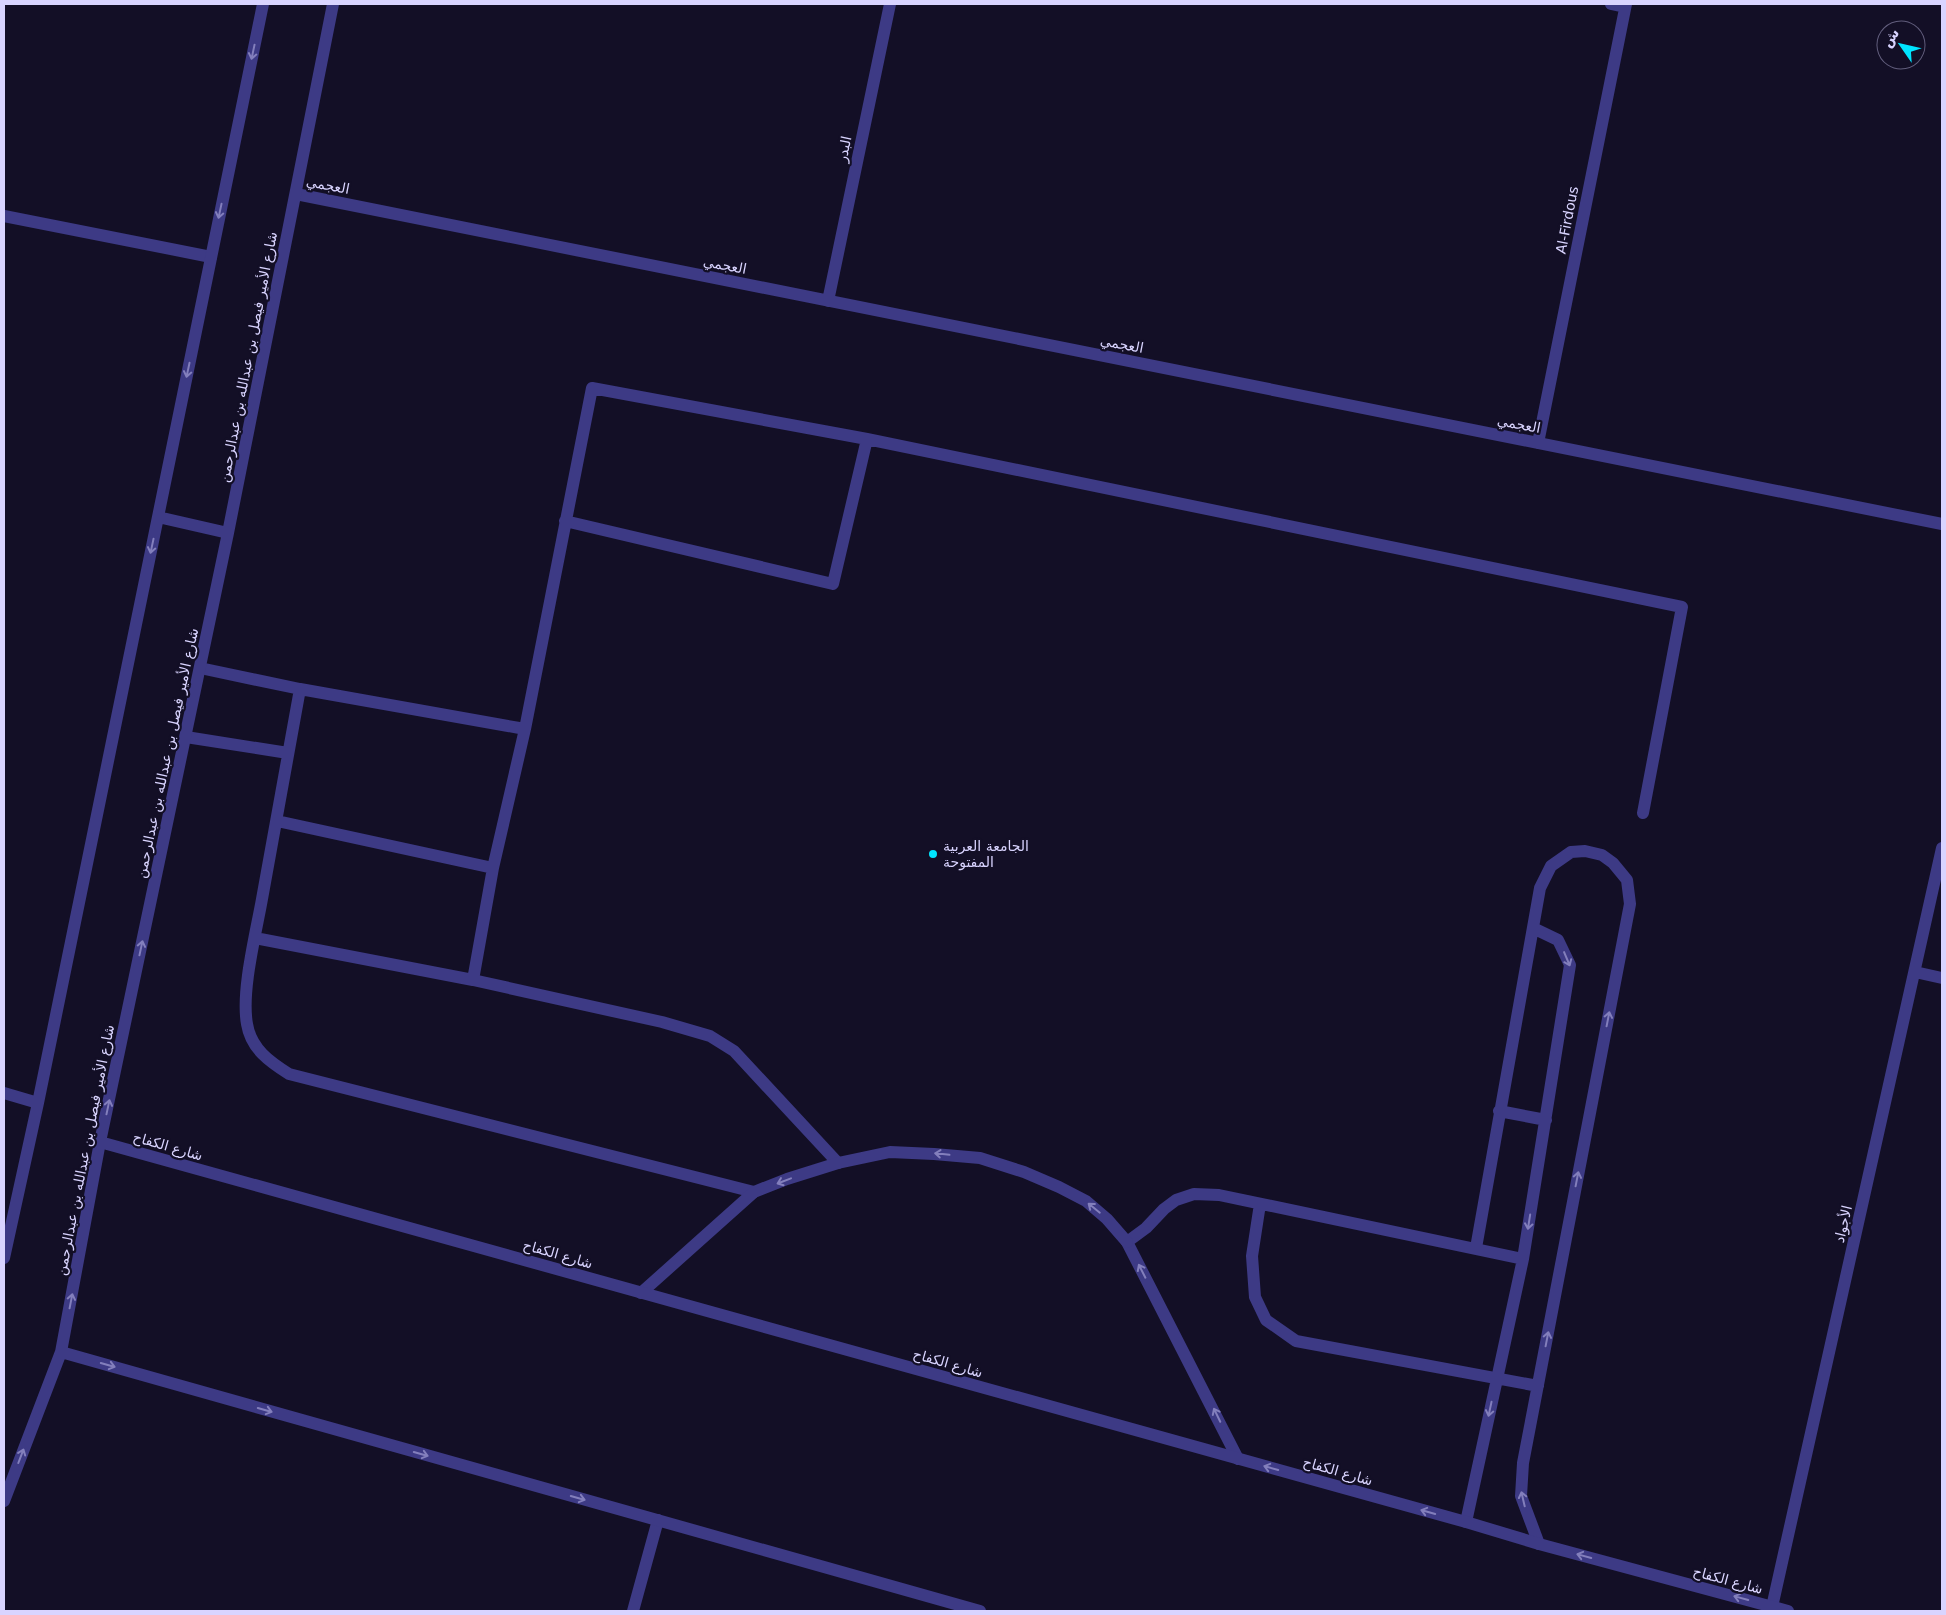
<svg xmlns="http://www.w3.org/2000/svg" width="1946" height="1615" font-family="'DejaVu Sans',Cairo,sans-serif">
<rect width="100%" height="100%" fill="#130f26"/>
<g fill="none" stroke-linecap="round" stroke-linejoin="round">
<path stroke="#3d3a85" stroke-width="12" d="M 565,521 L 833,584 L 867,439
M 200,668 L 300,689
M 186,737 L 288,753
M 277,821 L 493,868
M 255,938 L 473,980 L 662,1022 L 710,1036 L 734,1051 L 838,1163
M 473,980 L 493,868 L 525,729
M 1499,1111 L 1546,1120
M 754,1192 L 289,1074 C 270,1062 251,1049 247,1024 C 241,991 256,933 262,899 C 275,829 287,759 300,689 L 525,729 L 592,388 L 867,439 L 1682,607 L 1643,813
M 1260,1204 L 1252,1256 L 1255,1297 L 1266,1320 L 1296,1341 L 1538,1386
M 1476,1248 L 1540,888 L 1551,866 L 1571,852 L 1585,851 L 1602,855 L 1613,863 L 1627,880 L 1630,904 L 1523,1463 L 1521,1496 L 1539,1544
M 1238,1459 L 1127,1242 L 1146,1228 L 1164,1209 L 1176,1200 L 1194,1194 L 1219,1195 L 1523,1259
M 1466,1522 L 1523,1259 L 1570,965 L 1558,940 L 1533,928"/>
<path stroke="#3d3a85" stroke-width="12" d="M 1611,4 L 1625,7
M 296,194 L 1942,524
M 4,216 L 211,257
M 828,301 L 890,4
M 1538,443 L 1626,4
M 1915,972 L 1942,978
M 641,1293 L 754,1192 L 787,1179 L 838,1163 L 890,1152 L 934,1154 L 980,1158 L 1024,1172 L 1059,1187 L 1086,1201 L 1107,1219 L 1127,1242
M 1772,1607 L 1942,848
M 633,1611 L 658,1520"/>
<path stroke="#3d3a85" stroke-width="12" d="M 158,517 L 228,533
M 4,1093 L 38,1103
M 100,1142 L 1466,1522 L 1539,1544 L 1788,1611
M 4,1258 L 38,1103 L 263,4
M 61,1352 L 980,1611
M 4,1501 L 61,1352 L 100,1142 L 228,533 L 333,4"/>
</g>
<defs><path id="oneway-shaft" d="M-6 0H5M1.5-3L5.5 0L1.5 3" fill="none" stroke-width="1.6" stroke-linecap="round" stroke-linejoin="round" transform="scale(1.25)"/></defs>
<g stroke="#837fbc">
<use href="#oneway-shaft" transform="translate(253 52) rotate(102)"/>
<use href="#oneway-shaft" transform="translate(220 211) rotate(102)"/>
<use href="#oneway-shaft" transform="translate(188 370) rotate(102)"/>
<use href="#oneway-shaft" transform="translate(152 546) rotate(102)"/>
<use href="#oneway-shaft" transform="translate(141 948) rotate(-78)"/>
<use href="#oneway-shaft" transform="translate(1567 959) rotate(67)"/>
<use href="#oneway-shaft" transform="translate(1608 1019) rotate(-79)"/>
<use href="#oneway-shaft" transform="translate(108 1107) rotate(-78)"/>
<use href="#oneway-shaft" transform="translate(942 1154) rotate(-174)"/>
<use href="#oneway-shaft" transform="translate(1577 1179) rotate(-79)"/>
<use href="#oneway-shaft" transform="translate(784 1181) rotate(159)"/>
<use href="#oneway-shaft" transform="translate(1094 1208) rotate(-141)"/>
<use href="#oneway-shaft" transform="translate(1529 1222) rotate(99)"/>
<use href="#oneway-shaft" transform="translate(1142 1271) rotate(-117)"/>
<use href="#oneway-shaft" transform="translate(71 1301) rotate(-79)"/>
<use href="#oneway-shaft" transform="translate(1547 1339) rotate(-79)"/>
<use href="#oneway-shaft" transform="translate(108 1365) rotate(16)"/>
<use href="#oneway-shaft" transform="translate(1490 1409) rotate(102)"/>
<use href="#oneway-shaft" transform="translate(265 1410) rotate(16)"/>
<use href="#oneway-shaft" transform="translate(1217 1415) rotate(-116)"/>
<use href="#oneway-shaft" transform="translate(421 1454) rotate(16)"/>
<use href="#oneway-shaft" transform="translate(21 1456) rotate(-69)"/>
<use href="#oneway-shaft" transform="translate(1271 1468) rotate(-164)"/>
<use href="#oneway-shaft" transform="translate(578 1498) rotate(16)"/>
<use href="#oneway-shaft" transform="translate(1523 1499) rotate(-103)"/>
<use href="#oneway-shaft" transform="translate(1428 1512) rotate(-164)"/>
<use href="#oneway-shaft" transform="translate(1584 1556) rotate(-165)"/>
<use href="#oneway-shaft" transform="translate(1741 1598) rotate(-165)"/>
</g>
<circle fill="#00e5ff" stroke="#130f26" stroke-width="2" cx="933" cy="854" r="5"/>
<g text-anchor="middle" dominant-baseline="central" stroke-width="4.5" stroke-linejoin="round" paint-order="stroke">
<g font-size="14" fill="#d9d4ff" stroke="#130f26">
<text transform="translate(844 149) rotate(-78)">البدر</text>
<text transform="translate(328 185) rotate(11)">العجمي</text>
<text transform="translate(1567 220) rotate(-79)">Al-Firdous</text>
<text transform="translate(725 265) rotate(11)">العجمي</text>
<text transform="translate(1122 344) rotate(11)">العجمي</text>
<text transform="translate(248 357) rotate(-79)">شارع الأمير فيصل بن عبدالله بن عبدالرحمن</text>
<text transform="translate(1519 424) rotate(11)">العجمي</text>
<text transform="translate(167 753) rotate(-78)">شارع الأمير فيصل بن عبدالله بن عبدالرحمن</text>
<text transform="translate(168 1146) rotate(16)">شارع الكفاح</text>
<text transform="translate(85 1150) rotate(-79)">شارع الأمير فيصل بن عبدالله بن عبدالرحمن</text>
<text transform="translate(1843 1224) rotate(-77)">الأجواد</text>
<text transform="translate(558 1254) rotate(16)">شارع الكفاح</text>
<text transform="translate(948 1363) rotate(16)">شارع الكفاح</text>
<text transform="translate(1338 1471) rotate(16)">شارع الكفاح</text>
<text transform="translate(1728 1580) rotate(15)">شارع الكفاح</text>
</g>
<g font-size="14" fill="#d9d4ff" stroke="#130f26" text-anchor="start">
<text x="943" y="846">الجامعة العربية<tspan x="943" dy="16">المفتوحة</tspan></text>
</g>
</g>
<rect width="1946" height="1615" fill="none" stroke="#d9d4ff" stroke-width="10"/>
<g transform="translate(1901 45) rotate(304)"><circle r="24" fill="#130f26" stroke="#625e7d"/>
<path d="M0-4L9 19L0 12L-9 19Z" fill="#00e5ff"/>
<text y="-8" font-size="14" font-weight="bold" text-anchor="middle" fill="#d9d4ff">ش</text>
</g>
</svg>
